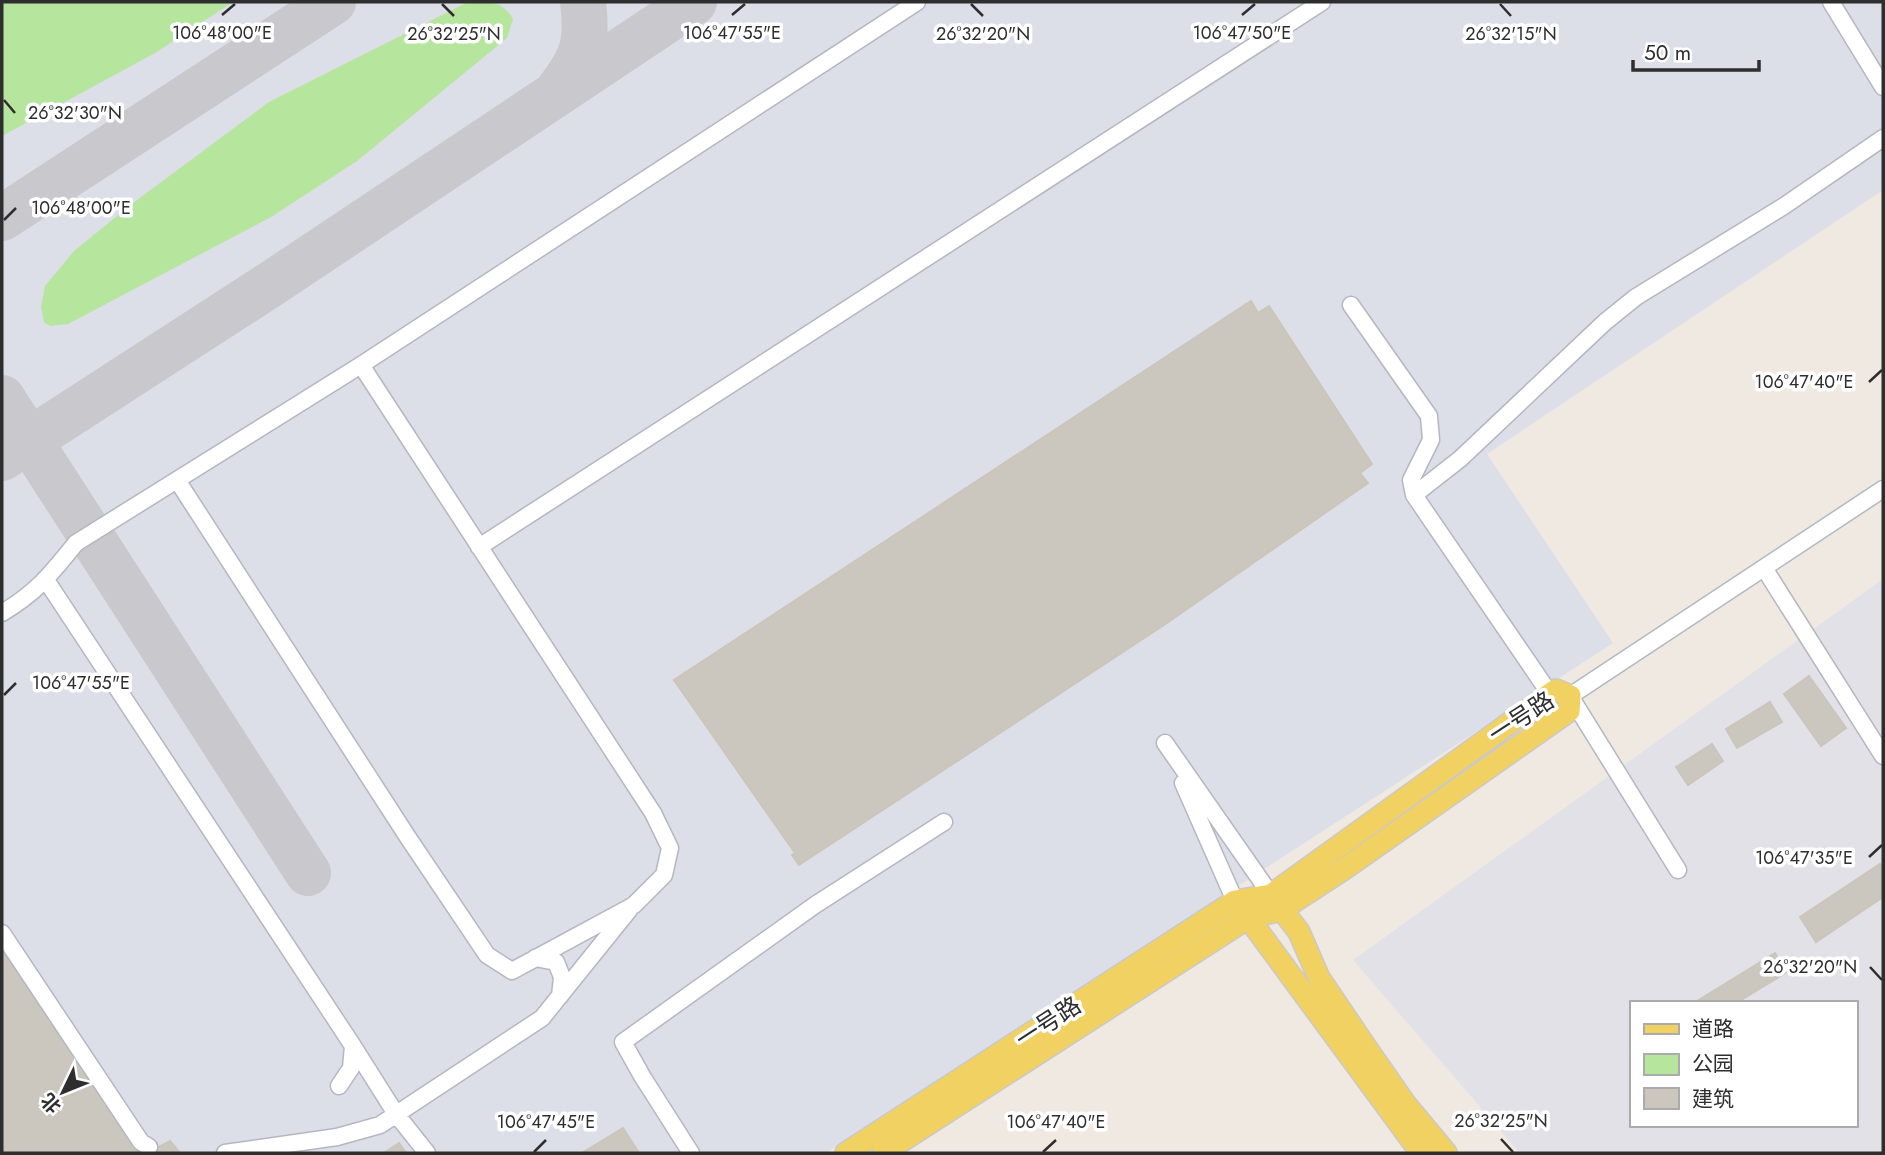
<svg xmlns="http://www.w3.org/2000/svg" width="1885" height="1155" font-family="Jost,'Noto Sans SC',sans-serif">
<rect width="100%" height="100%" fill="#efe9e1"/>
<path fill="#e3e1e8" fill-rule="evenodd" d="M 1883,579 L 1883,1153 L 1520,1153 L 1353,960 ZM 1631,1003 L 1855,1003 L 1855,1125 L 1631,1125 Z"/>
<path fill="#dcdee8" d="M 2,2 L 1883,2 L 1883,190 L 1487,454 L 1613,643 L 826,1153 L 2,1153 Z"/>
<path fill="#b6e59e" d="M 2,2 L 233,2 L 155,53 L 2,136 Z
M 468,2 C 490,2 502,0 513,19 L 507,38 L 357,161 L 271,217 L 68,324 L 50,326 L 44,322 L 41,307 L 45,286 L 74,251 L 133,203 L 269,102 Z"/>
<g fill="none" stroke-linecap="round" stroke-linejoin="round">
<path stroke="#c9c8cc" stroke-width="46" d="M 559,89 C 583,58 588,42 583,2
M 2,218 L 333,2
M 2,398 L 308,873
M 2,458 L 271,284 L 694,2"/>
</g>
<path fill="#cbc7bf" stroke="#cbc5ba" stroke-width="2" d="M 1251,301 L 1258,313 L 1269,306 L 1372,464 L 1360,473 L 1368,483 L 1164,625 L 799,865 L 792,855 L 795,853 L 674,680 Z
M 1809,676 L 1846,728 L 1821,746 L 1784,694 Z
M 1770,702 L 1782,722 L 1737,748 L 1726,729 Z
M 1712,744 L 1723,761 L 1688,785 L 1676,767 Z
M 1880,864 L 1883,869 L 1883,897 L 1816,942 L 1800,917 Z
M 2,948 L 138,1153 L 2,1153 Z
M 1775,953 L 1787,972 L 1736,1003 L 1694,1003 Z
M 623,1128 L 639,1153 L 582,1153 Z
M 170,1141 L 180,1153 L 148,1153 Z
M 399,1143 L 406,1153 L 384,1153 Z"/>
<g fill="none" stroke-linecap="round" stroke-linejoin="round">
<defs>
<path id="minor" d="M 1831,2 L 1883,87
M 1351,305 L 1429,416 L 1431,440 L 1411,480 L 1414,495 L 1550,694
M 177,480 L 407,836 L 487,955 L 512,971 L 634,905 L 664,875 L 670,848 L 653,813 L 361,365
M 1414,495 L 1460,459 L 1605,322 L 1636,297 L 1784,206 L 1883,138
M 479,547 L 1322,2
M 1764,568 L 1883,756
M 46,580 L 353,1046 L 351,1068 L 339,1086
M 2,613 C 37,592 51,574 76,543 L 361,365 L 917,2
M 1165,743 L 1271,895
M 1183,783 L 1235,901
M 1678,870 L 1570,696 L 1883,489
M 2,933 L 141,1142 L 149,1147
M 535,958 L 556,962 L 562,977 L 560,996
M 353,1046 L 396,1114 L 427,1153
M 225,1153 L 337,1137 L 380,1125 L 542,1018 L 629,910
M 691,1153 L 642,1076 L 623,1042 L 815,905 L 944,822"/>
<path id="major" d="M 1273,898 L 1299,932 L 1319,978 L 1367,1049 L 1406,1105 L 1446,1153
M 1241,908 L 1413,1142 L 1424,1153
M 846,1153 L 1235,901 L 1271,895 L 1550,694 L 1556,690 L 1570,696 L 1569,711 L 1344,869 L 1281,910 L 1248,918 L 883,1153"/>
</defs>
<use href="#minor" stroke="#b4b7c1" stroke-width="19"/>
<use href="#major" stroke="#c9c9c9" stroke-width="24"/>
<use href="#minor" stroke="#fff" stroke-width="16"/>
<use href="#major" stroke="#f2d163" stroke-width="21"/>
</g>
<path fill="none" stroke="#2e2e2e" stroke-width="2.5" d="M 442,4 L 454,16M 971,4 L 983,16M 1500,4 L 1511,16M 222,15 L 235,4M 732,15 L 745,4M 1242,15 L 1255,4M 4,100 L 15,113M 4,220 L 16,208M 1869,382 L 1882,370M 4,695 L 16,683M 1869,857 L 1882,845M 1870,967 L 1882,980M 1501,1139 L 1513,1152M 534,1152 L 546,1140M 1043,1152 L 1056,1140"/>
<g text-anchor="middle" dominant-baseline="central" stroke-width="7" stroke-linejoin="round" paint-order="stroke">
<g font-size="24" fill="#2e2e2e" stroke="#fff">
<text transform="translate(1521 717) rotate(-33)">一号路</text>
<text transform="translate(1048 1022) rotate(-33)">一号路</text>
</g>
</g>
<g font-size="18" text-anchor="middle" fill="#2e2e2e" stroke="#fff" stroke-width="7" stroke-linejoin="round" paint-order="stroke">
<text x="222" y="39">106°48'00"E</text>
<text x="732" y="39">106°47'55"E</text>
<text x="1242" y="39">106°47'50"E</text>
<text x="454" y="40">26°32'25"N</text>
<text x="983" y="40">26°32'20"N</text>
<text x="1511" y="40">26°32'15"N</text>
<text x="75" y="119">26°32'30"N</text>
<text x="81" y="214">106°48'00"E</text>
<text x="1804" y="388">106°47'40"E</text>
<text x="81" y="689">106°47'55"E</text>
<text x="1804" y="864">106°47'35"E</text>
<text x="1810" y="973">26°32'20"N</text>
<text x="1501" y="1127">26°32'25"N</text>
<text x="546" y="1128">106°47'45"E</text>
<text x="1056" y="1128">106°47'40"E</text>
</g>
<rect width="1885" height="1155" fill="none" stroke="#2e2e2e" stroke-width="7"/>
<rect x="1630" y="1001" width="228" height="126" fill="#ffffff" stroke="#ababab" stroke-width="2"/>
<rect x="1644" y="1024" width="35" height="10" fill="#f2d163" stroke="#ababab" stroke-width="2"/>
<text x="1692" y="1036" font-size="21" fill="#2e2e2e">道路</text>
<rect x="1644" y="1054" width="35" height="21" fill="#b6e59e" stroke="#ababab" stroke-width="2"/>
<text x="1692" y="1071" font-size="21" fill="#2e2e2e">公园</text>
<rect x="1644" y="1088" width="35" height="21" fill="#cbc7bf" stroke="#ababab" stroke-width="2"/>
<text x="1692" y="1106" font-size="21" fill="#2e2e2e">建筑</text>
<g transform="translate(63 1092) rotate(227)" stroke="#ffffff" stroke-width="5" paint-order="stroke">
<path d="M0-5L12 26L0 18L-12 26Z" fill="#2e2e2e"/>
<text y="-10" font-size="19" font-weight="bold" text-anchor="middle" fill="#2e2e2e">北</text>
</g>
<path d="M1633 60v10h126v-10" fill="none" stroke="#2e2e2e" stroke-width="3.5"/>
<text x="1644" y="60" font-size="21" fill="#2e2e2e" stroke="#ffffff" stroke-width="5" paint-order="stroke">50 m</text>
</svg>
